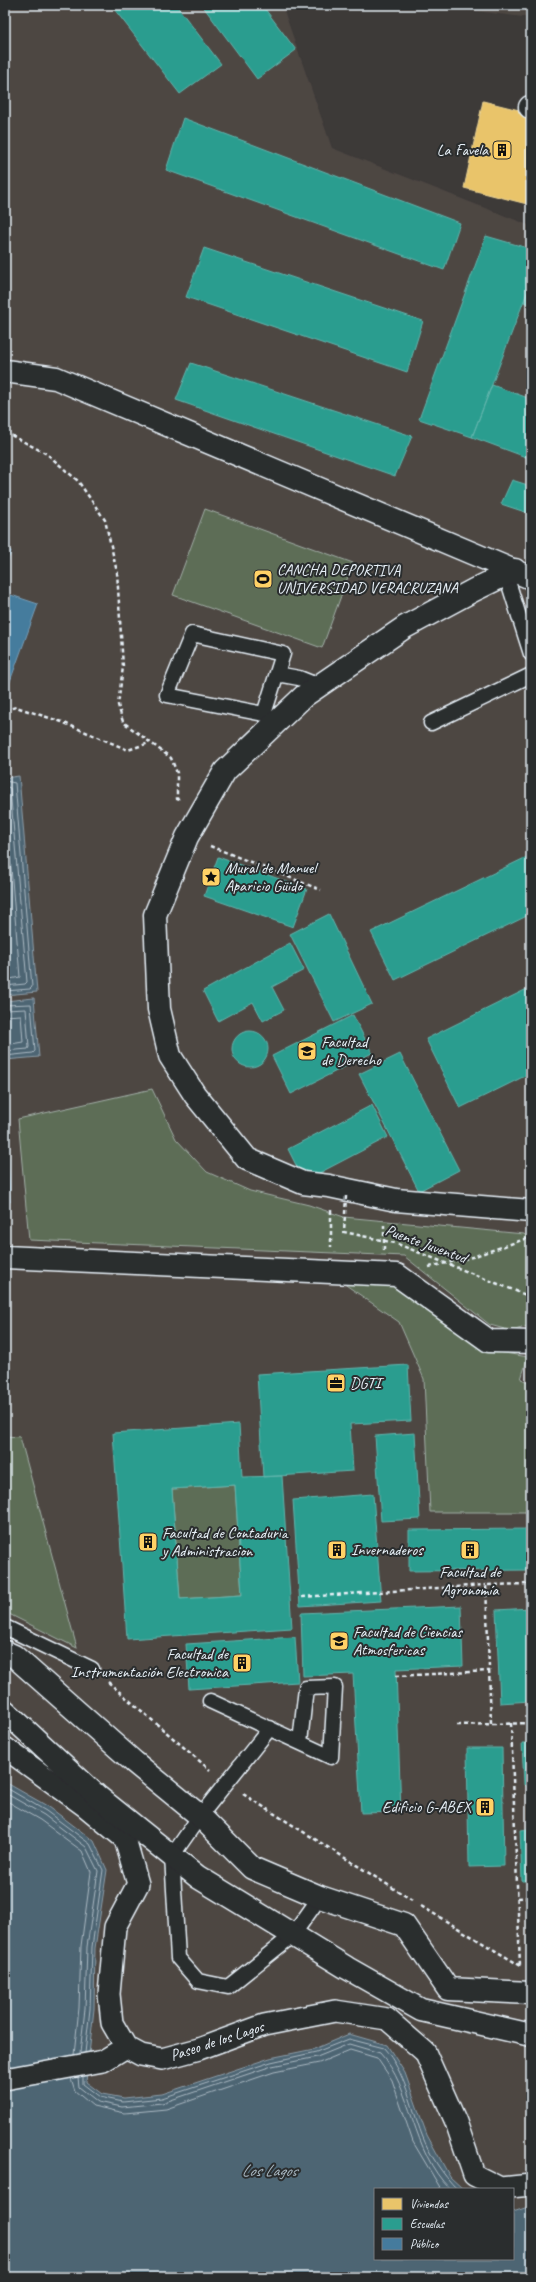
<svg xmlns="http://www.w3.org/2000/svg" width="536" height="2282" font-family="Caveat,sans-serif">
<rect width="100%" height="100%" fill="#3d3a38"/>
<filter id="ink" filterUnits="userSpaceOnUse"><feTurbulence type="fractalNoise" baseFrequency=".025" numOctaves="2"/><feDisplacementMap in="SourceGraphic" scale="8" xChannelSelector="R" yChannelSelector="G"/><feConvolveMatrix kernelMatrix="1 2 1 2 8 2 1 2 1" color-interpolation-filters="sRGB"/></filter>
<g filter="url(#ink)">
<path fill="#4d4643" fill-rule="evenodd" d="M 5,5 L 282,5 L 332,148 L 531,226 L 531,2277 L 5,2277 ZM 375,2189 L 513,2189 L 513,2259 L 375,2259 Z
M 429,5 L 531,5 L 531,18 Z"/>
<path fill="#5d6d56" stroke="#a2afa7" d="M 205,509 L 353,563 L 322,648 L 173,595 Z
M 152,1089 L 176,1139 L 207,1172 L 250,1191 L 309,1205 L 344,1217 L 524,1234 L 531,1240 L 531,1325 L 512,1331 L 490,1325 L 404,1256 L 29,1240 L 18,1119 Z
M 343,1283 L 396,1286 L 487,1350 L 528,1357 L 521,1379 L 531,1383 L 531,1512 L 430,1512 L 424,1379 L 399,1322 Z
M 5,1436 L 20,1437 L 77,1648 L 5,1612 Z
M 235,1485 L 242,1595 L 180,1599 L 172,1489 Z"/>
<path fill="#4e6573" stroke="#8c9da8" d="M 19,776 L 37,992 L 5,995 L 5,778 Z
M 34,998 L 39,1057 L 5,1060 L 5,1001 Z
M 5,1782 L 49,1807 L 94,1841 L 107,1870 L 95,1948 L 94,2009 L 86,2082 L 102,2094 L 124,2098 L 162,2094 L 270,2058 L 314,2049 L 349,2034 L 387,2045 L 405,2073 L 427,2135 L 450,2177 L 463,2189 L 375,2189 L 375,2259 L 513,2259 L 513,2212 L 531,2206 L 531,2277 L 5,2277 Z"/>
<path fill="#e9c46a" stroke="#e9d295" d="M 483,101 L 531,113 L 531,205 L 464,188 Z"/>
<path fill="#2a9d8f" stroke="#63b6ae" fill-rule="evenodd" d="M 111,5 L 176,5 L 221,64 L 180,94 Z
M 202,5 L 262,5 L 296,50 L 257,79 Z
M 183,118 L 460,223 L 444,270 L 166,170 Z
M 486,236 L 531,249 L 531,282 L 472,437 L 419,419 Z
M 204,248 L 423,321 L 407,372 L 186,297 Z
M 531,282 L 531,305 L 524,302 Z
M 191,363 L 412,436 L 395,476 L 176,400 Z
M 492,385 L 531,399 L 531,459 L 472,437 Z
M 512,480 L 531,486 L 531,514 L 501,504 Z
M 531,855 L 531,914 L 395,980 L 371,932 Z
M 218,857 L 307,889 L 293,927 L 204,896 Z
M 329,914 L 372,1004 L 334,1022 L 290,934 Z
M 290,943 L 304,970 L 272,987 L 284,1010 L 263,1021 L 253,1002 L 218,1021 L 203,991 Z
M 531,987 L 531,1073 L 460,1108 L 426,1039 Z
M 353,1015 L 372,1053 L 291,1094 L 272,1056 Z
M232 1049a18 18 0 1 1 36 0a18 18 0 1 1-36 0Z
M 400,1054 L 459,1170 L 419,1191 L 359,1074 Z
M 372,1105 L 388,1137 L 304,1181 L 288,1149 Z
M 408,1365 L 411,1421 L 350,1424 L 353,1471 L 263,1477 L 257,1374 Z
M 239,1424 L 242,1477 L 282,1476 L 292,1628 L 127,1639 L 113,1433 ZM 235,1485 L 242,1595 L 180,1599 L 172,1489 Z
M 415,1433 L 420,1519 L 381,1521 L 375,1436 Z
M 373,1494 L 381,1601 L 300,1606 L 293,1500 Z
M 531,1529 L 531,1570 L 409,1571 L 409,1530 Z
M 461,1606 L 463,1666 L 396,1669 L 401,1812 L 361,1813 L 353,1674 L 303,1676 L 301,1613 Z
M 531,1608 L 531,1701 L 500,1703 L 496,1610 Z
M 295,1637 L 298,1682 L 189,1689 L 186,1644 Z
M 522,1743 L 531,1743 L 531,1785 L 524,1785 Z
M 467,1748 L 502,1748 L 504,1866 L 469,1867 Z
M 531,1829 L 531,1881 L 522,1881 L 520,1830 Z"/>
<path fill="#457b9d" stroke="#769eb8" d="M 5,549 L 11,551 L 5,569 Z
M 5,593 L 38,604 L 5,695 Z
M 5,1157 L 8,1157 L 10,1202 L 5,1202 Z"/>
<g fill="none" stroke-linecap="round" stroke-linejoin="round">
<path stroke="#aab9c3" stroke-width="1" d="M 5,781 L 15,783 L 32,987 L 30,989 L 5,991
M 5,786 L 10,788 L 27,982 L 25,984 L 5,986
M 5,795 L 20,977 L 5,980
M 5,1005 L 31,1004 L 35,1051 L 33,1053 L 5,1056
M 5,1010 L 26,1009 L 29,1047 L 28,1049 L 5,1051
M 5,1016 L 21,1015 L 23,1042 L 5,1045
M 5,1787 L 46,1811 L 90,1844 L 103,1870 L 92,1947 L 90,2009 L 85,2053
M 5,1793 L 44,1815 L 86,1847 L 98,1871 L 87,1947 L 85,2009 L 80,2053
M 5,1800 L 40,1820 L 82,1851 L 91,1872 L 81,1946 L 79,2008 L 74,2055
M 83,2076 L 83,2084 L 100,2097 L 123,2102 L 162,2098 L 271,2062 L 316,2052 L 349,2039 L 384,2048 C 405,2072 411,2106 422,2135 C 429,2154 443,2175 457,2189
M 78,2077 L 79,2087 L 98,2102 L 122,2107 L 162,2103 L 272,2066 L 317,2057 L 349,2044 L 380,2053 C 413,2088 411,2151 450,2189
M 71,2078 L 75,2091 L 93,2106 L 125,2113 L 166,2109 L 274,2072 L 319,2063 L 350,2050 L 377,2058 L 392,2080 L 413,2142 L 441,2189"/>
<defs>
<path id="service" d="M 506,575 L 531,654
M 192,634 L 283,654 L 264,714 L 167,695 Z
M 277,674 L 299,678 L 319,686
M 431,723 L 531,675
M 5,1627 L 92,1669
M 210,1701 L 331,1757 L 335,1687 L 306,1688 L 300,1742
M 270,1728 L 200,1816 L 172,1856 L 178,1958 L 198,1981 L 228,1987 L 293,1935 L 320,1897"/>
<path id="pedestrian" d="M 5,1748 L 85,1806 L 125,1839 L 138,1884 L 115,1927 L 109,1994 L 112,2023 L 126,2047 L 141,2055 L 162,2059 L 199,2049 L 264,2025 L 335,2011 L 387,2019 L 425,2052 L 456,2122 L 474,2175 L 500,2188 L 531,2185
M 5,2079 L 103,2061 L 126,2047"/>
<path id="minor" d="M 530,107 L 531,107
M 5,371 L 56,378 L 531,578
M 515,570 L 474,590 L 405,627 L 304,696 L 225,771 L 187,837 L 155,915 L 159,1009 L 170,1056 L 195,1095 L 247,1159 L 303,1183 L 329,1186 L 396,1200 L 531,1211
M 5,1257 L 397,1275 L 489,1341 L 531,1342
M 5,1652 L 14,1656 L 134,1762 L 200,1816 L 252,1868 L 320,1897 L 404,1925 L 448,1989 L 531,1993
M 5,1711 L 97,1796 L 198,1877 L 347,1968 L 421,2010 L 531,2035"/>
</defs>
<use href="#service" stroke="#e8f1f8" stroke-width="17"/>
<use href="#pedestrian" stroke="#e8f1f8" stroke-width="24"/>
<use href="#minor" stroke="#e8f1f8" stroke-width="25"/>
<path stroke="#e8f1f8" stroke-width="2.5" stroke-dasharray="4 3" stroke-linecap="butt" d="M 5,432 L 47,454 L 78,481 L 105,520 L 117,572 L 123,667 L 118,705 L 123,722 L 171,758 L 177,773 L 177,799 L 180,800
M 5,710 L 16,707 L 62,722 L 128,750 L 149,743
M 210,846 L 321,890
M 331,1210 L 331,1247
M 384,1250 L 384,1223
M 429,1267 L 472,1257 L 531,1237
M 302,1597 L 486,1585
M 396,1676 L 489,1671
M 108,1682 L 210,1770
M 491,1723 L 486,1585 L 531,1584
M 511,1723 L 520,1966
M 457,1725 L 531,1723
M 243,1794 L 412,1900
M 518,1898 L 531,1897
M 421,1906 L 521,1966"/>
<use href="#service" stroke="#2a2d2e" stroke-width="14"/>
<use href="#pedestrian" stroke="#2a2d2e" stroke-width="21"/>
<use href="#minor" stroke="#2a2d2e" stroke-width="22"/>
<path stroke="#e8f1f8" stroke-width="2.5" stroke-dasharray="4 3" stroke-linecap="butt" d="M 346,1196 L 344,1232 L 395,1243 L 531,1297"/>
</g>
</g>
<defs>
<symbol id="building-square" viewBox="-11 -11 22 22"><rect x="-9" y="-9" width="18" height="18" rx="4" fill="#ffd166" stroke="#2a2d2e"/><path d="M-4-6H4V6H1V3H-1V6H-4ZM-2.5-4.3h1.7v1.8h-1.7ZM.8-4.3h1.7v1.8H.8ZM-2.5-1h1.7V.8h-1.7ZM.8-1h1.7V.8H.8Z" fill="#111"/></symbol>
<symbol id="stadium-square" viewBox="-11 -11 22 22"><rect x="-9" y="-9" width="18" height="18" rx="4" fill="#ffd166" stroke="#2a2d2e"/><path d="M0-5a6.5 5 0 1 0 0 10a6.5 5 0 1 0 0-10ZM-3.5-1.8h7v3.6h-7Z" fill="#111"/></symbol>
<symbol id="sight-square" viewBox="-11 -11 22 22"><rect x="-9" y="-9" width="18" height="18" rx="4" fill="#ffd166" stroke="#2a2d2e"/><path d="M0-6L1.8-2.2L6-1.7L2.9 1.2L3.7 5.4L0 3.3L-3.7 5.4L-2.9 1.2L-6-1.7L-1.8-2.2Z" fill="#111"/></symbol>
<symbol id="university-square" viewBox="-11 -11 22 22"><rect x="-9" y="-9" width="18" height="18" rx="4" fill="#ffd166" stroke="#2a2d2e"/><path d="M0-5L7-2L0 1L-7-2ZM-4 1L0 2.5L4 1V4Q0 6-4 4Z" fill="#111"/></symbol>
<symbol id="office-square" viewBox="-11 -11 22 22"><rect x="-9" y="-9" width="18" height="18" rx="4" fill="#ffd166" stroke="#2a2d2e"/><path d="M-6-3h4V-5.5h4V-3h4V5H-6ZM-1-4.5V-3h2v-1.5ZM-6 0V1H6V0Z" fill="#111"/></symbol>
</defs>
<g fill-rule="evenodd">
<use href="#building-square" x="491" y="139" width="22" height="22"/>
<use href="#stadium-square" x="252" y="568" width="22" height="22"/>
<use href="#sight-square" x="200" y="866" width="22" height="22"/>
<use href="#university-square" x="296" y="1040" width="22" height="22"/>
<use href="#office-square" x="325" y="1372" width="22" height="22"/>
<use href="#building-square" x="137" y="1531" width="22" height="22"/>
<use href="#building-square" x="326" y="1539" width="22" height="22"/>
<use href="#building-square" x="459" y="1539" width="22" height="22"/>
<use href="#university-square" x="328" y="1630" width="22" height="22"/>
<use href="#building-square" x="231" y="1652" width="22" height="22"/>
<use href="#building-square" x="474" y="1796" width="22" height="22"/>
</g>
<g text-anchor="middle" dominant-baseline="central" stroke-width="4" stroke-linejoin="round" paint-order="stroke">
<g font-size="16" fill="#e8f1f8" stroke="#2a2d2e" text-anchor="start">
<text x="488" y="150" text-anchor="end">La Favela</text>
<text x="277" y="570">CANCHA DEPORTIVA<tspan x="277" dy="18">UNIVERSIDAD VERACRUZANA</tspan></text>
<text x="225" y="868">Mural de Manuel<tspan x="225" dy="18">Aparicio Güido</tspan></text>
<text x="321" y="1042">Facultad<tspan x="321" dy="18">de Derecho</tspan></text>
<text x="350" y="1383">DGTI</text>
<text x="162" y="1533">Facultad de Contaduria<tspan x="162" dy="18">y Administracion</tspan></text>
<text x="351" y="1550">Invernaderos</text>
<text x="470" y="1572" text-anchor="middle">Facultad de<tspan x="470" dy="18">Agronomía</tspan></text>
<text x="353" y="1632">Facultad de Ciencias<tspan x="353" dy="18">Atmosfericas</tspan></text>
<text x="228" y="1654" text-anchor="end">Facultad de<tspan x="228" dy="18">Instrumentación Electronica</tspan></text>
<text x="471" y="1807" text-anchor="end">Edificio G-ABEX</text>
</g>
<g font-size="16" fill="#e8f1f8" stroke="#2a2d2e">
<text transform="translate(426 1244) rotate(20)">Puente Juventud</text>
<text transform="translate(217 2041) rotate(-18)">Paseo de los Lagos</text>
</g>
<g font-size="17" font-style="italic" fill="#aab9c3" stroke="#2a2d2e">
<text x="269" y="2170">Los Lagos</text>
</g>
</g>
<rect width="536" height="2282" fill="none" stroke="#2a2d2e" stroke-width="20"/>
<rect x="10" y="10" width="516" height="2262" fill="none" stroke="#e8f1f8" stroke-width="1.5" filter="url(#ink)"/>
<rect x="374" y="2188" width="140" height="72" fill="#2a2d2e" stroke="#767b7f"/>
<rect x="382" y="2198" width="20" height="12" fill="#e9c46a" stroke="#767b7f"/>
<text x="410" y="2208" font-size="12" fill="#e8f1f8">Viviendas</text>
<rect x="382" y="2218" width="20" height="12" fill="#2a9d8f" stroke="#767b7f"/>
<text x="410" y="2228" font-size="12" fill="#e8f1f8">Escuelas</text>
<rect x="382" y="2238" width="20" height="12" fill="#457b9d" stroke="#767b7f"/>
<text x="410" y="2248" font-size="12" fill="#e8f1f8">Público</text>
</svg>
